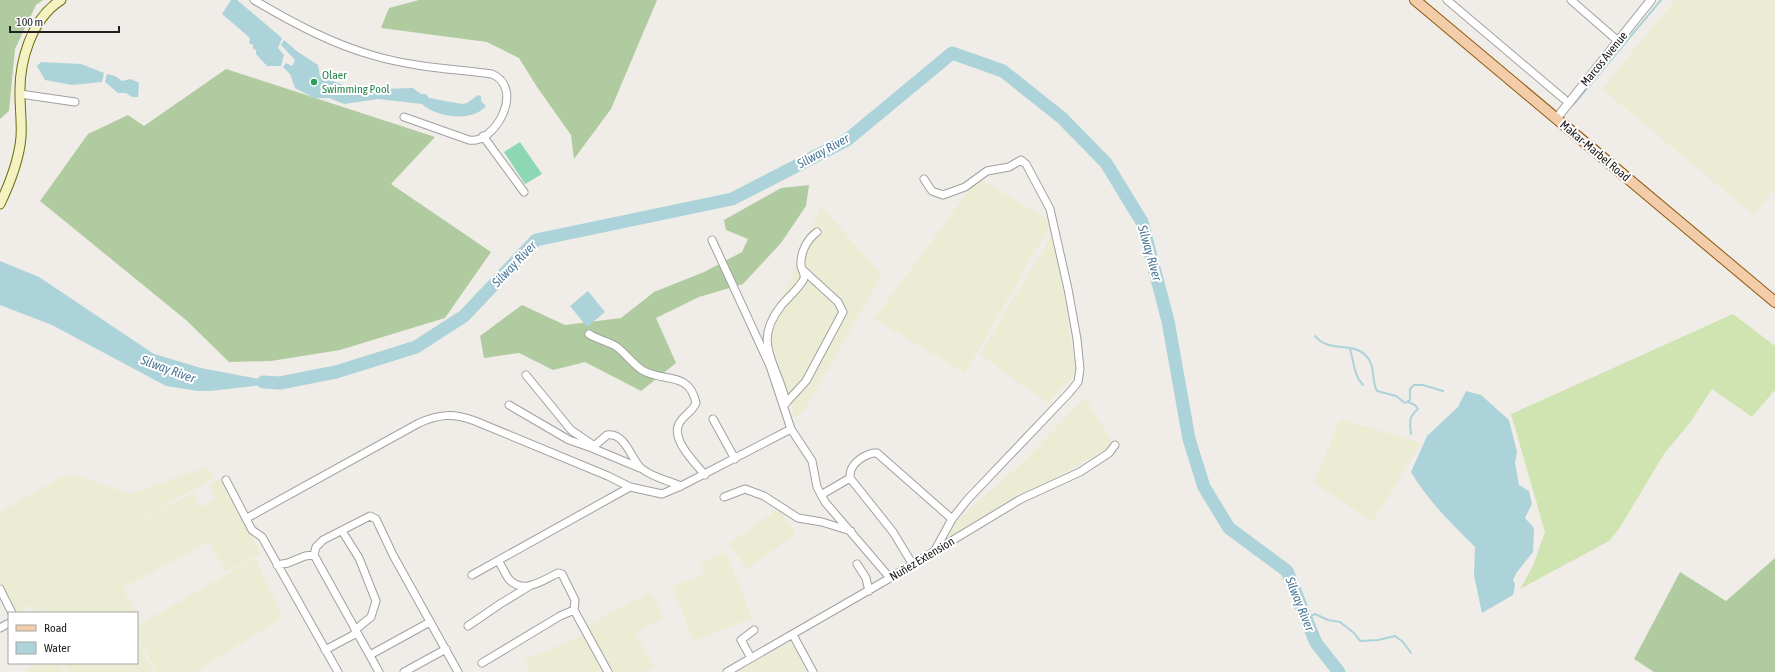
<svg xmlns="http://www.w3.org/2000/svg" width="1775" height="672" font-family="'Asap Condensed',sans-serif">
<rect width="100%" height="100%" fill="#f0ece7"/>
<path fill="#ececd5" d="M 1675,0 L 1775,0 L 1775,188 L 1754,215 L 1602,89 Z
M 978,178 L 1052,222 L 965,373 L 874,319 Z
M 821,206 L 882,275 L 803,412 L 795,418 L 766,337 Z
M 1054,231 L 1076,374 L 1048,403 L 980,355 Z
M 1085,398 L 1114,445 L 944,541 L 952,525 L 1023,462 Z
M 1340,419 L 1421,443 L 1373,522 L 1314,483 Z
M 206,467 L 215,477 L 114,535 L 193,493 L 201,507 L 216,499 L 209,485 L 221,478 L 261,553 L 226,572 L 209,542 L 123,588 L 136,613 L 36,613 L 31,605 L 17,613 L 0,582 L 0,512 L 60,478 L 73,474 L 129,494 Z
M 778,509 L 796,534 L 747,569 L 729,544 Z
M 726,552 L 752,618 L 694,641 L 672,587 L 704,574 L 700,563 Z
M 255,558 L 283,617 L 195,672 L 157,672 L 137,636 L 137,626 Z
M 650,592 L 664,617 L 635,633 L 654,667 L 644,672 L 613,672 L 587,626 Z
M 586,634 L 602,672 L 529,672 L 524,660 Z
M 137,640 L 154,672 L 67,672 L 62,663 L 137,663 Z
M 791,642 L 807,672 L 736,672 Z
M 39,663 L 59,663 L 64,672 L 23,672 Z"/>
<path fill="#d0e4b2" d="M 1733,314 L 1775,346 L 1775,390 L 1752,417 L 1712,389 L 1689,424 L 1664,454 L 1619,529 L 1609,541 L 1520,589 L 1533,566 L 1545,532 L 1511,414 Z"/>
<path fill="#b1cba0" d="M 0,0 L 43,0 L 36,5 L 15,49 L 9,111 L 0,119 Z
M 419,0 L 657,0 L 611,109 L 574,159 L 571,135 L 537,87 L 519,58 L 487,42 L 381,28 L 389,8 Z
M 226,69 L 435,137 L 391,184 L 491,252 L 445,318 L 340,350 L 271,361 L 229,362 L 186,320 L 40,201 L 88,134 L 128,115 L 144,126 Z
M 809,185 L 806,206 L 781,243 L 743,284 L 699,297 L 656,318 L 676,363 L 641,391 L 585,362 L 553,370 L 519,353 L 484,358 L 480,336 L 522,305 L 565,325 L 621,318 L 654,292 L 704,272 L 742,252 L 748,239 L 726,230 L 724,220 L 781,188 Z
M 1775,558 L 1775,672 L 1654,672 L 1634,659 L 1680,572 L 1726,601 Z"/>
<path fill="#8dd7b4" d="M 520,142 L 542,174 L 525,184 L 504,152 Z"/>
<path fill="#acd3d9" d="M 231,0 L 237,0 L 282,38 L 278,48 L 284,55 L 281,66 L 267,66 L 256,54 L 256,50 L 253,49 L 253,45 L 249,43 L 250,38 L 222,14 Z
M 284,40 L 298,52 L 318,65 L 320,76 L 356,90 L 413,88 L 421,94 L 426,94 L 429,98 L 462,104 L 467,103 L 478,95 L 481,96 L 481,101 L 486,106 C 472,123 436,117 422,104 L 378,99 L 344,104 L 329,98 L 314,98 L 295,88 L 290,74 L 283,67 L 286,63 L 292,66 L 295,60 L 281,45 Z
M 41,62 L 81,64 L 104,73 L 102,82 L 72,85 L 45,80 L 37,66 Z
M 107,74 L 115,76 L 122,81 L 131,79 L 139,83 L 138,97 L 132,97 L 126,93 L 118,93 L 105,82 Z
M 0,261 L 39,277 L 154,354 L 201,368 L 280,383 L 210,391 L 198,391 L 166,386 L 52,325 L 0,305 Z
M 588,291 L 605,312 L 587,327 L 570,306 Z
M 1466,391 L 1481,395 L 1509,420 L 1517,452 L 1515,463 L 1519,485 L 1529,491 L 1532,504 L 1525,518 L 1534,528 L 1533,552 L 1517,572 L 1513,580 L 1515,585 L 1513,595 L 1482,613 L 1474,575 L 1475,547 C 1451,523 1428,501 1411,472 L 1427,436 L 1458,407 Z"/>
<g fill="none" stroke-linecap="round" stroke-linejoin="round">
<path stroke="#acd3d9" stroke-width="2" d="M 1573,105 L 1661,0
M 1315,336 C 1329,354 1355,340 1368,358 C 1376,369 1371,380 1377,391 L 1396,396 L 1405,403 L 1410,400 L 1410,389 L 1414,385 L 1423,385 L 1443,391
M 1350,349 C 1354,361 1353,374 1363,385
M 1408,402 L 1415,405 L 1418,409 C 1408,417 1410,423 1411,434
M 1302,620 L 1315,614 L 1328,620 L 1340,622 L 1354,633 L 1360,641 L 1378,640 L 1395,636 L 1403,642 L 1411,653"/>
<path stroke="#acd3d9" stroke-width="13" d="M 263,382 L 280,383 L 336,372 L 416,347 L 464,316 L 536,240 L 732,199 L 847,140 L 952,53 L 1003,71 L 1062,118 L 1106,163 L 1142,222 L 1168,321 L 1189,439 L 1204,487 L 1229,528 L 1287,571 L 1316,643 L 1339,672"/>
<defs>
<path id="minor" d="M 254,0 C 293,23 332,44 375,56 C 413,67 453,69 492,74 C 526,89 494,145 469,140 L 404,117
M 1447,0 L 1564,99
M 1571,0 L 1618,41
M 20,94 L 75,102
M 483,136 L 524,192
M 924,179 L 932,191 L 943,195 L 965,187 L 987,171 L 1009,167 L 1021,160 L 1026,164 L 1050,209 L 1068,289 L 1077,339 L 1080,369 L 1078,382 L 1069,393 L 968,499 L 952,519 L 934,552
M 712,240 L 770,366 L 791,429 L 812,461 L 817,487 L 825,502 L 890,578
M 589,334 C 598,340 608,341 617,347 C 626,354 633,364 642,370 C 663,383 689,370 696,403 C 692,412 685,414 680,422 C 669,438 695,463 705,475
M 526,375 L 571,430 L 593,445
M 786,403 C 778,363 751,344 781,306 C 786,299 802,286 804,278 C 805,273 802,270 801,266 C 800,253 807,239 817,232
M 509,405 L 569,440 L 592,448 L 607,435 C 625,432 631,459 641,468 C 651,477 669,481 681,486 L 791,429
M 784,405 L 806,381 L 843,312 L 838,302 L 803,270
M 713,419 L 735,459
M 592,448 L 640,468
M 850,478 C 850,475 850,471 852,468 C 856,460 869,452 877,453 L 952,519
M 226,480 L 252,530 L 262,537 L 338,672
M 821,495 L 850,478 L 893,532 L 913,565
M 724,497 L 745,489 L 764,496 L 798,518 L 822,522 L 851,531
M 247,518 L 419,423 C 439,414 454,413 475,421 L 608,476 L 630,487 L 662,494 L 681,486
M 342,531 L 359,558 L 376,601 L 371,617 L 355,630
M 499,562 C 502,567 505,573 508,578 C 522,596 543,580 558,573 L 562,574 L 575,600 L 574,610
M 857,564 L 866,578 L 869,591
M 277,565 L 288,563 L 305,556 L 314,555
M 472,575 L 630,487
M 0,589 L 12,613
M 468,626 L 500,604 L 528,587
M 0,628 L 9,623
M 793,635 L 813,672
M 325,650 L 357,633
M 370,655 L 430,622
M 751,658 L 741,640 L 754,630
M 482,663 L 560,616 L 574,610 L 608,672
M 379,672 L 314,555 L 316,547 L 323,540 L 370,516 L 376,519 L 393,555 L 458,672
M 404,672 L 446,649
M 727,672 L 890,578 L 1021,499 L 1080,472 L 1109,453 L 1115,445"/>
<path id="tertiary" d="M 1556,119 L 1651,0"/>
<path id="secondary" d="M 0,204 C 10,183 19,161 21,137 C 22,123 20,109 20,95 C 19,62 31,19 61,0"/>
<path id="primary" d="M 1415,0 L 1775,302"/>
</defs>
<use href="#minor" stroke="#a1a1a1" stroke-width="9"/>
<use href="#tertiary" stroke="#a1a1a1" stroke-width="10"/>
<use href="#secondary" stroke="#6d6e10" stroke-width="11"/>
<use href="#primary" stroke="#8e580e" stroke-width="12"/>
<use href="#minor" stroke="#fff" stroke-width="7"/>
<use href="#tertiary" stroke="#fff" stroke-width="8"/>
<use href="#secondary" stroke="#f4f2c1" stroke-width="9"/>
<use href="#primary" stroke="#f3cca9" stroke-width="10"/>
</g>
<circle fill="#2e9e5b" stroke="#fff" stroke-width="1.5" cx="314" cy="82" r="4"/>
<g text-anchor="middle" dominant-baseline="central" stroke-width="4" stroke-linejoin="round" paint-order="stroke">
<g font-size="12" fill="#202020" stroke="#fff">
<text transform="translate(1604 59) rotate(-51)">Marcos Avenue</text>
<text transform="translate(1595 151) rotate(40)">Makar-Marbel Road</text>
<text transform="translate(922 559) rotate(-31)">Nuñez Extension</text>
</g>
<g font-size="12" fill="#27864d" stroke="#fff" text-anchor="start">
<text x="322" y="75">Olaer<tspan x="322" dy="14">Swimming Pool</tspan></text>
</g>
<g font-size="13" font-style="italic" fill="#4e7998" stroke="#fff">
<text transform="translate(823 151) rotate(-29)">Silway River</text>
<text transform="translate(1150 253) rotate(74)">Silway River</text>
<text transform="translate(514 264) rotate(-46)">Silway River</text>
<text transform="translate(168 369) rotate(20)">Silway River</text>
<text transform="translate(1300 604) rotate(68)">Silway River</text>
</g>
</g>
<rect x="8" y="612" width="130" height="52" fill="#ffffff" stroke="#a6a6a6"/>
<rect x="16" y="625" width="20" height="6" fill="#f3cca9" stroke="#a6a6a6"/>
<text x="44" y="632" font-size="12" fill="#202020">Road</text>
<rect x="16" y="642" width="20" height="12" fill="#acd3d9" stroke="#a6a6a6"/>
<text x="44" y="652" font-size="12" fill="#202020">Water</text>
<path d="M10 26v6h109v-6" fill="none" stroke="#202020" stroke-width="2"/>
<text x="16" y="26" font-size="12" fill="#202020" stroke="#ffffff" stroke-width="3" paint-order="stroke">100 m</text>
</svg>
